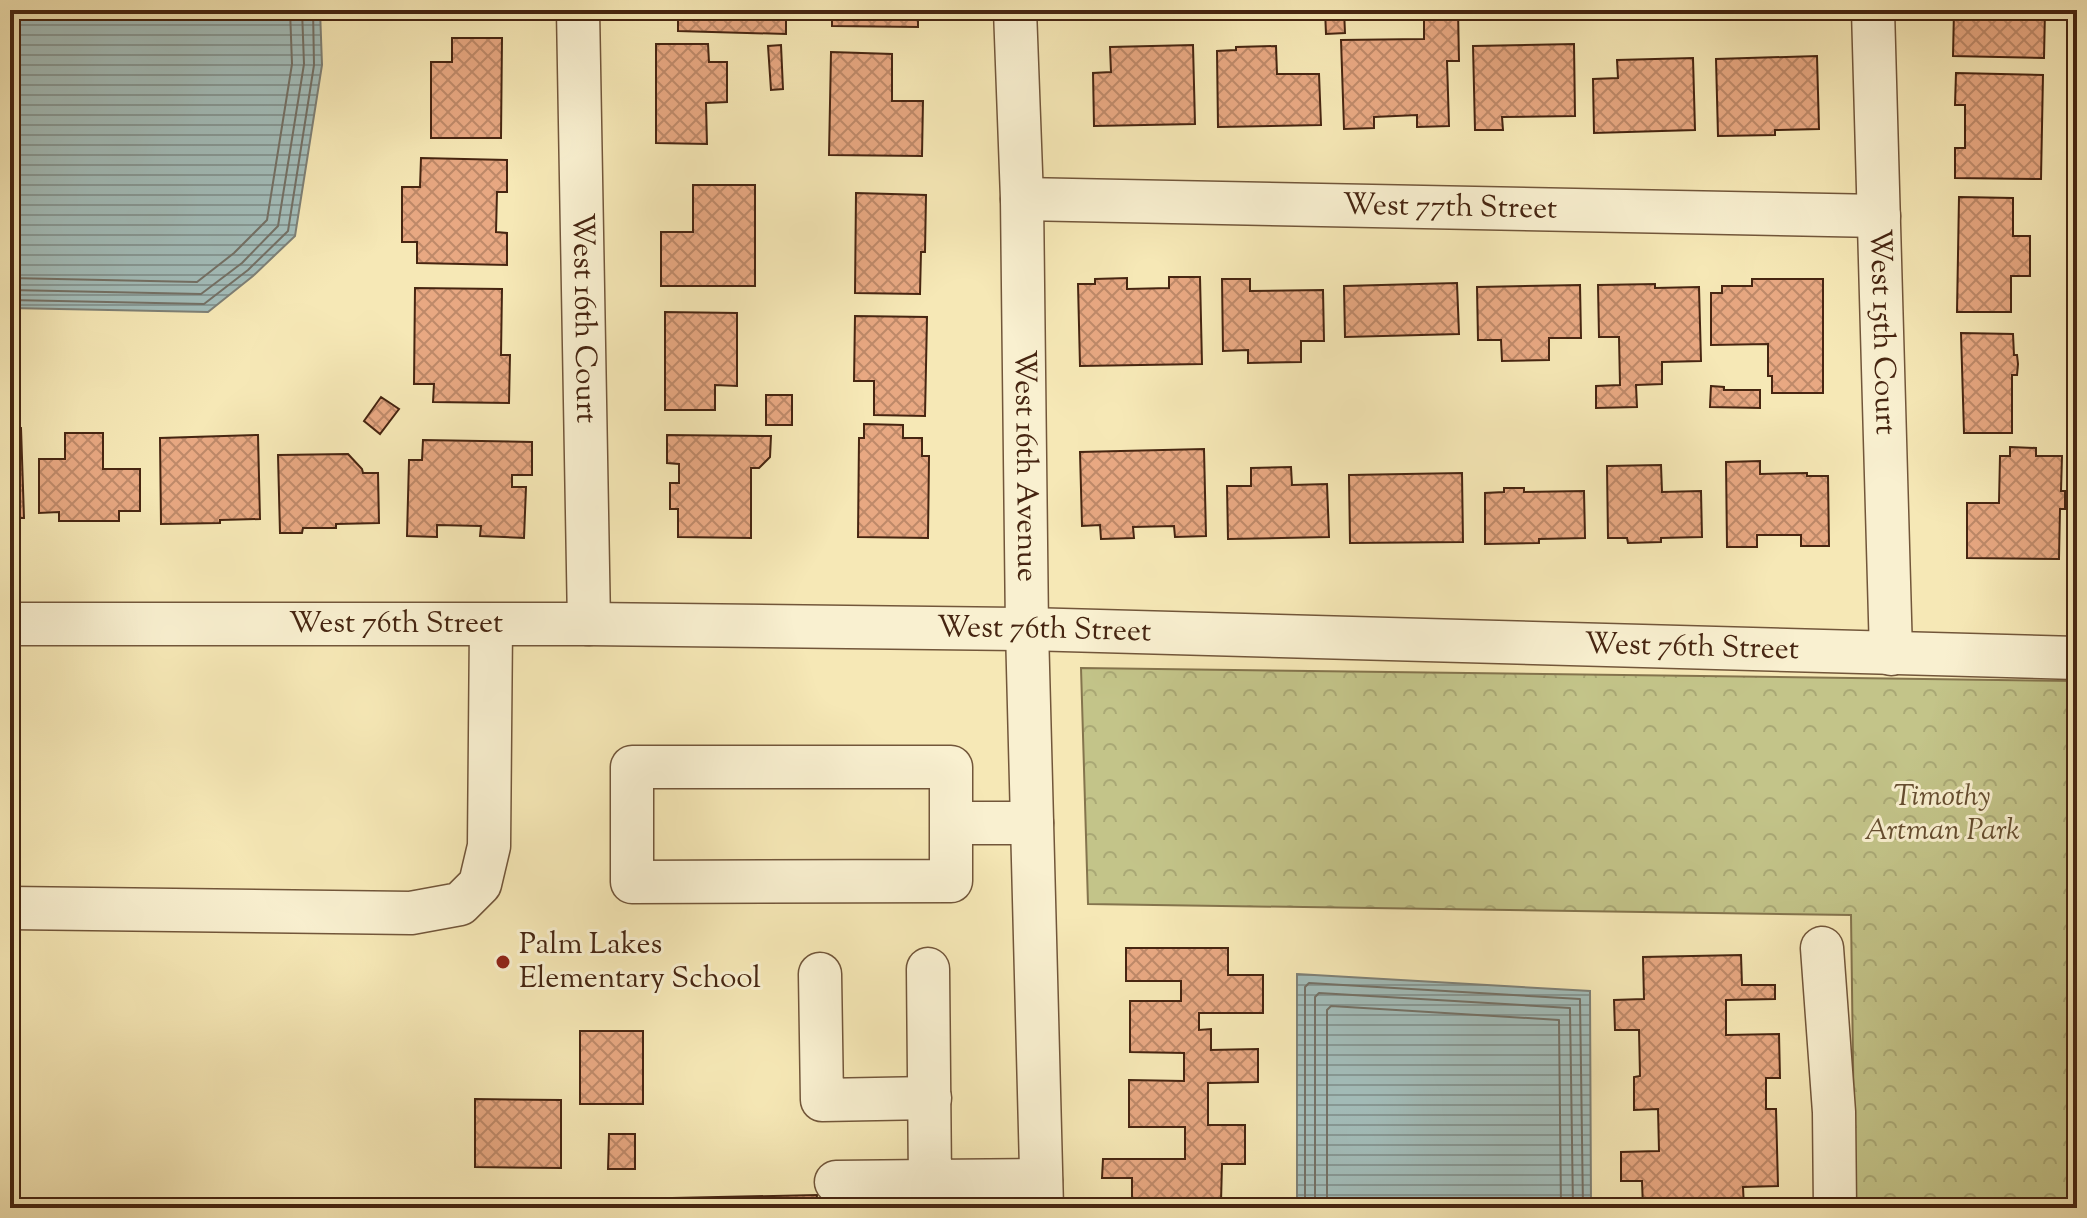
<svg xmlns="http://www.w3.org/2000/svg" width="2087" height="1218" font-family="'Sorts Mill Goudy',serif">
<defs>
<pattern id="forest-crowns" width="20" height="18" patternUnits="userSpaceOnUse" patternTransform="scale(2)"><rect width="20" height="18" fill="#c3c489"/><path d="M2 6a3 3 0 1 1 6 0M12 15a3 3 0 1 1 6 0" fill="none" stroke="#a9a875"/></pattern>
<pattern id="water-rules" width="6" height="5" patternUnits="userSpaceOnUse" patternTransform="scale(2)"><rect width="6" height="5" fill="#a3bdba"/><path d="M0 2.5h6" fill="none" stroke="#879996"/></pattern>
<pattern id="building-cross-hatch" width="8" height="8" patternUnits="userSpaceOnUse" patternTransform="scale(2)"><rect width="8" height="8" fill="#e8a882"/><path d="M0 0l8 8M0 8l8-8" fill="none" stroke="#be8969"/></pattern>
</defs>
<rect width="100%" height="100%" fill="#f6e8b6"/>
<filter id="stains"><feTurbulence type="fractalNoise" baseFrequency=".0025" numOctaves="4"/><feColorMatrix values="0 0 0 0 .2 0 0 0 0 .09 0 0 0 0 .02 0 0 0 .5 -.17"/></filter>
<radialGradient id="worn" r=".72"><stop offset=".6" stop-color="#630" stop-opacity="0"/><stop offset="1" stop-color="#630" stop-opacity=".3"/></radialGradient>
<path fill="url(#forest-crowns)" stroke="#84744d" stroke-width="2" d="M 1081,668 L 2077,681 L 2077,1208 L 1855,1208 L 1851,915 L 1088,904 Z"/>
<path fill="url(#water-rules)" stroke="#7e8076" stroke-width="2" d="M 10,10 L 320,10 L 322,65 L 295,236 L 253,276 L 208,312 L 10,308 Z
M 1297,974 L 1590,991 L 1591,1208 L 1297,1208 Z"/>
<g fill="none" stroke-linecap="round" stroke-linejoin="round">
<path stroke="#747166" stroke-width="2" d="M 10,278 L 197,282 L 234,253 L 267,220 L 292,64 L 290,10
M 10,290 L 201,294 L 242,263 L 278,226 L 304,64 L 302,10
M 10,300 L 204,304 L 248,270 L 288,231 L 314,65 L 313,10
M 1305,1208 L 1305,987 L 1309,983 L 1580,999 L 1583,1208
M 1315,1208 L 1315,997 L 1319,993 L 1570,1008 L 1573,1208
M 1327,1208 L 1327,1010 L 1331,1006 L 1559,1020 L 1561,1208"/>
</g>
<path fill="url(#building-cross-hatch)" stroke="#462511" stroke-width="2" d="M 446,10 L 498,10 L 498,15 L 446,14 Z
M 658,10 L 786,10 L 786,34 L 678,31 L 678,17 L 657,16 Z
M 832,10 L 918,10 L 918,27 L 832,26 Z
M 1325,10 L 1344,10 L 1345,33 L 1326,34 Z
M 1424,10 L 1458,10 L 1459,61 L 1447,61 L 1449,126 L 1417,127 L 1417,115 L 1374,117 L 1374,128 L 1344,129 L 1341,40 L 1424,39 Z
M 1954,10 L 2045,10 L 2044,58 L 1953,56 Z
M 452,38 L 502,38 L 501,138 L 431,138 L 431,62 L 452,62 Z
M 656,44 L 708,44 L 709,62 L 727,62 L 727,102 L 706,103 L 707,144 L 656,143 Z
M 1574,44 L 1575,116 L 1502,117 L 1503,130 L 1475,130 L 1473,46 Z
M 781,45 L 783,89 L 771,90 L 768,46 Z
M 1193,45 L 1195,124 L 1094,126 L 1093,73 L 1111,72 L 1110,47 Z
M 1276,46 L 1277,74 L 1319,74 L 1321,125 L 1218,127 L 1217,51 L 1236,50 L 1236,47 Z
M 831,52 L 892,54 L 892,101 L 923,101 L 922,156 L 829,155 Z
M 1817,56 L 1819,129 L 1775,130 L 1775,135 L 1718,136 L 1716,59 Z
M 1693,58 L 1695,130 L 1594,133 L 1593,79 L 1618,78 L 1617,60 Z
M 1956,73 L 2043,75 L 2041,179 L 1955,178 L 1955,148 L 1965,148 L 1965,105 L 1955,105 Z
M 421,158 L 507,160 L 507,192 L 497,192 L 496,232 L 507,233 L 507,265 L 417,263 L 417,242 L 402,242 L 402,187 L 420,187 Z
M 693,185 L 755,185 L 755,286 L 661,286 L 661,232 L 693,232 Z
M 856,193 L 926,195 L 925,252 L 921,252 L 920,294 L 855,293 Z
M 1959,197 L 2013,198 L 2013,236 L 2030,236 L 2030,276 L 2011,276 L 2011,312 L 1957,312 Z
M 1169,277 L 1200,277 L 1202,364 L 1080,366 L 1078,284 L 1095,284 L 1095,279 L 1127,278 L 1127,289 L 1169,288 Z
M 1222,279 L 1250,279 L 1250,291 L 1323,290 L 1324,341 L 1301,341 L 1301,362 L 1248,363 L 1248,350 L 1223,351 Z
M 1752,279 L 1823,279 L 1823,393 L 1772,393 L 1772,376 L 1768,376 L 1768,344 L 1711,345 L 1711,293 L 1722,293 L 1722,286 L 1752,286 Z
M 1457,283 L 1459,334 L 1345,337 L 1344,286 Z
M 1655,284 L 1655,288 L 1699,287 L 1701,361 L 1662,362 L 1662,384 L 1636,385 L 1637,407 L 1596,408 L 1596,386 L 1620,385 L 1619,337 L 1599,337 L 1598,285 Z
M 1580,285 L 1581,338 L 1549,338 L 1549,360 L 1502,361 L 1501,340 L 1478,340 L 1477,287 Z
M 415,288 L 502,289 L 501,355 L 510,355 L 509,403 L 433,402 L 434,384 L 414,384 Z
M 665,312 L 737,313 L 737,386 L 715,385 L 715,410 L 665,410 Z
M 855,316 L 927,317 L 925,416 L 874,415 L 874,381 L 854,381 Z
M 1961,333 L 2013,334 L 2014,355 L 2017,355 L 2018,364 L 2017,375 L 2012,375 L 2012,433 L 1964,433 Z
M 1711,386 L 1724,387 L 1724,390 L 1760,390 L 1760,408 L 1710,407 Z
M 766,395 L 792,395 L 792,425 L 766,425 Z
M 381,397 L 399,409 L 380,434 L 364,421 Z
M 864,424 L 903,425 L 903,438 L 922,438 L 922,456 L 929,456 L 928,538 L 858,537 L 859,438 L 864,438 Z
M 21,428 L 24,518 L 10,518 L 10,429 Z
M 65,433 L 103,433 L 103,469 L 140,469 L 140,511 L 119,511 L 119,521 L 59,521 L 59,512 L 39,513 L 39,459 L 65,459 Z
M 258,435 L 260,519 L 220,520 L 220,523 L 161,524 L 160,438 Z
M 667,435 L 771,436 L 770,457 L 759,468 L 751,468 L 751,538 L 678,537 L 678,509 L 670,509 L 670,483 L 679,483 L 679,464 L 667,463 Z
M 423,440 L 532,442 L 532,475 L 512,475 L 512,487 L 526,487 L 524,538 L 480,536 L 481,526 L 437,525 L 437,537 L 407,536 L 409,460 L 422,460 Z
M 2010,447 L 2036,448 L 2036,456 L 2062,456 L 2061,491 L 2065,491 L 2065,509 L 2060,509 L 2059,559 L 1967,558 L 1967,503 L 1999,503 L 2000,456 L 2010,456 Z
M 1204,449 L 1206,536 L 1175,537 L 1174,526 L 1133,527 L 1134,538 L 1101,539 L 1100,525 L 1082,526 L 1080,452 Z
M 348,454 L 362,469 L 363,473 L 378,473 L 379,523 L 336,524 L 336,528 L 303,528 L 302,533 L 280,533 L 278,455 Z
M 1760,461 L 1760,474 L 1807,473 L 1807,476 L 1828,476 L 1829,546 L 1801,546 L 1801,535 L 1757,535 L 1757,547 L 1727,547 L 1726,462 Z
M 1661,465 L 1662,492 L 1701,491 L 1702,537 L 1661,538 L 1661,542 L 1628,543 L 1627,538 L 1608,538 L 1607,466 Z
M 1291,467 L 1292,485 L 1327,484 L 1329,537 L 1228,539 L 1227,486 L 1251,486 L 1251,468 Z
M 1462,473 L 1463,542 L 1350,543 L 1349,475 Z
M 1504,488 L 1524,488 L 1524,492 L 1584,491 L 1585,538 L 1539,539 L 1539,543 L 1485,544 L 1485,493 L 1504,492 Z
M 1126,948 L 1228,948 L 1228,975 L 1263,975 L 1263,1013 L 1199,1013 L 1199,1030 L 1211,1029 L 1211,1050 L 1258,1049 L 1258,1082 L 1208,1083 L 1208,1125 L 1245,1125 L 1245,1164 L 1222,1164 L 1221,1202 L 1248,1202 L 1248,1208 L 1186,1208 L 1186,1201 L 1132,1201 L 1132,1178 L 1102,1178 L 1103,1159 L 1185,1159 L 1185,1127 L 1129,1127 L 1129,1080 L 1184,1081 L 1184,1053 L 1130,1052 L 1130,1001 L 1181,1001 L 1181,981 L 1126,981 Z
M 1741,955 L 1742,985 L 1775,985 L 1775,999 L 1726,1000 L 1726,1035 L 1779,1034 L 1780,1078 L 1766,1078 L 1766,1109 L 1776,1109 L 1778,1186 L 1743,1187 L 1744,1208 L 1643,1208 L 1642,1181 L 1621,1181 L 1621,1152 L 1659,1151 L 1658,1109 L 1634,1110 L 1634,1077 L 1640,1076 L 1639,1030 L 1615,1030 L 1614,1000 L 1644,999 L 1643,957 Z
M 580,1031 L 643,1031 L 643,1104 L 580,1104 Z
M 475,1099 L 561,1100 L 561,1168 L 475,1167 Z
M 609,1134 L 635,1134 L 635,1169 L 608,1169 Z
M 817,1195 L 816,1208 L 627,1208 L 627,1199 Z"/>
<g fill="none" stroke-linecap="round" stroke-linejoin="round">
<defs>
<g id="minor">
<path id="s1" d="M 578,10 L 589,624"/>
<path id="s2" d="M 1015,10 L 1022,199 L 1027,629 L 1042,1208"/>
<path id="s3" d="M 1873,10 L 1891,654"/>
<path id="s4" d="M 1022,199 L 1879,216"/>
<path id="s5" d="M 10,624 L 589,624 L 1027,629 L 2077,658"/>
<path d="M 951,823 L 951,881 L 632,882 L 632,767 L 951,767 L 951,823 L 1032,823"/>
<path d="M 10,908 L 411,913 L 460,904 L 480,884 L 489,846 L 491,625"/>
<path d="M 1822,948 L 1834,1112 L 1835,1208"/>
<path d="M 928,969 L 930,1181 L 1041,1180"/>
<path d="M 820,974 L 822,1100 L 930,1098"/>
<path d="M 836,1182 L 930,1181"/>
</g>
</defs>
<use href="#minor" stroke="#72563a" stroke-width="45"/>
<use href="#minor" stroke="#f9f0d0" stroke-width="42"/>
</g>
<circle fill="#8f2418" stroke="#f9f0d0" stroke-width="3" cx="503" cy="962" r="8"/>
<g text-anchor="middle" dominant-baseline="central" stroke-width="6" stroke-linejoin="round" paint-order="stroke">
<g font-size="30" fill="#462511" stroke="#f9f0d0">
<text stroke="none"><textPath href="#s4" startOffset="428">West 77th Street</textPath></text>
<text stroke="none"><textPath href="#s1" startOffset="308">West 16th Court</textPath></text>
<text stroke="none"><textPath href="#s3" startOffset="322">West 15th Court</textPath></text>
<text stroke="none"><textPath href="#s2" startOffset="456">West 16th Avenue</textPath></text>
<text stroke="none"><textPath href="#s5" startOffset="386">West 76th Street</textPath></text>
<text stroke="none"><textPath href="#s5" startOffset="1034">West 76th Street</textPath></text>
<text stroke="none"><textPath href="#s5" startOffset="1682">West 76th Street</textPath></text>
</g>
<g font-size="30" font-style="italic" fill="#654d2f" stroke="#f9f0d0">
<text x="1942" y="797">Timothy<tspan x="1942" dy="34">Artman Park</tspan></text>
</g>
<g font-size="30" fill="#462511" stroke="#f9f0d0" text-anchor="start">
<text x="519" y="945">Palm Lakes<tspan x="519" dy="34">Elementary School</tspan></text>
</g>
</g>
<rect width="2087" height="1218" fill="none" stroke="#f6e8b6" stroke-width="40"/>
<rect x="12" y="12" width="2063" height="1194" fill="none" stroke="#462511" stroke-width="4"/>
<rect x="20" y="20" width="2047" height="1178" fill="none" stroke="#462511" stroke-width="2"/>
<rect width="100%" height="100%" filter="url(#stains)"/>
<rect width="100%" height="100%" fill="url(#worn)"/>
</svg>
